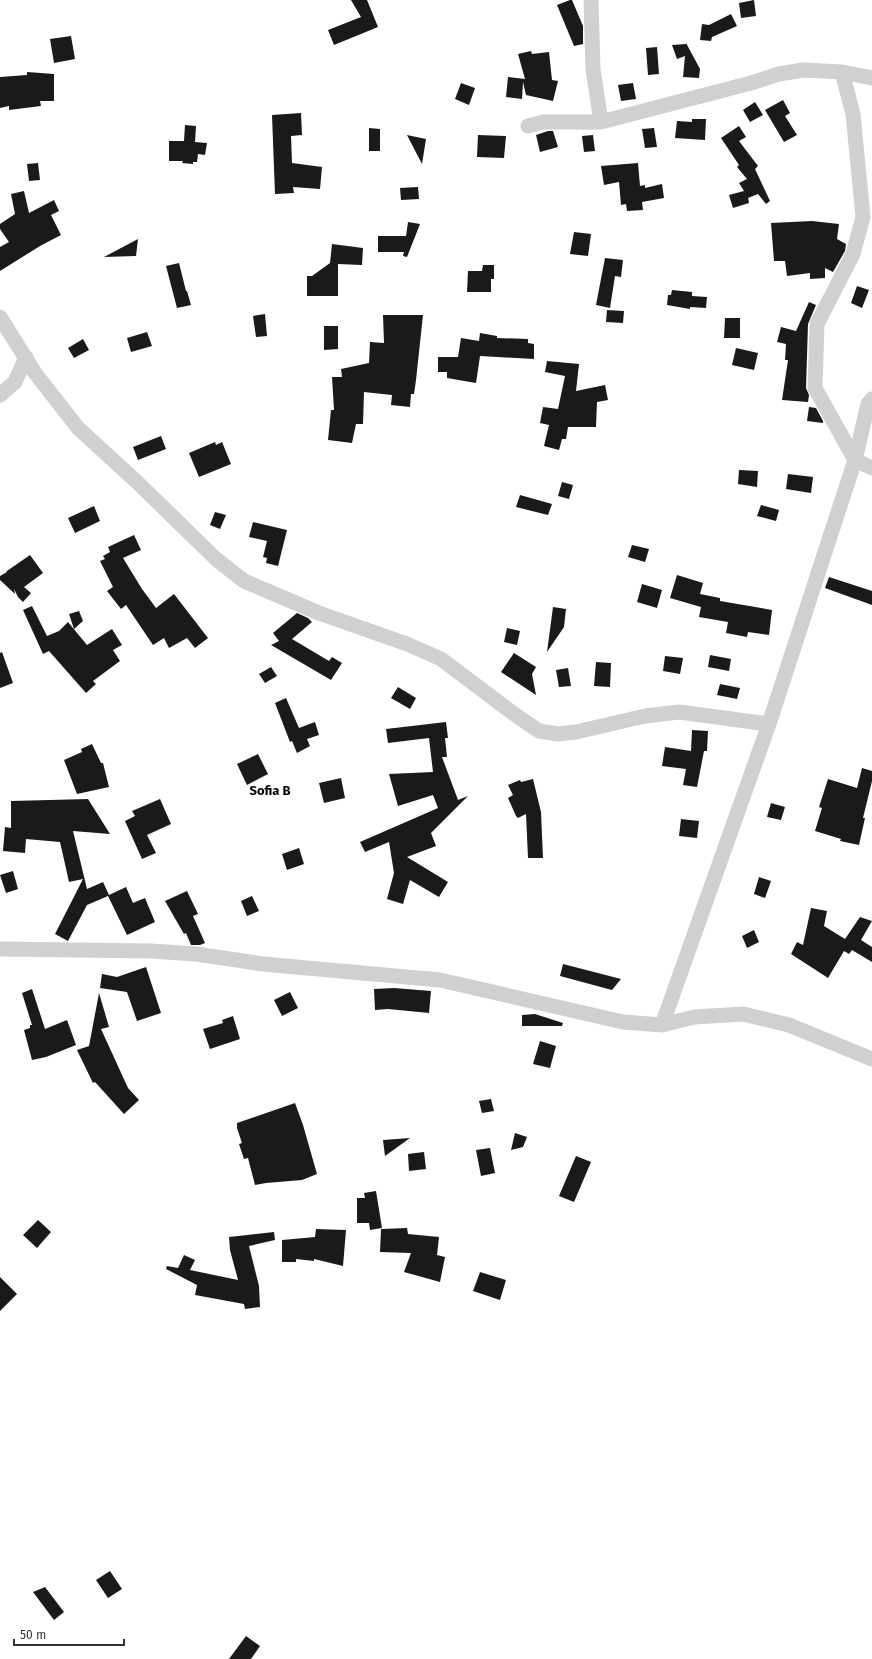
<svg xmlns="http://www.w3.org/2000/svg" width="872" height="1659" font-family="'Fira Sans',sans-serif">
<rect width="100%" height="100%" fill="#fff"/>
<path fill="#1a1a1a" d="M 351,0 L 367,0 L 378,27 L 334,45 L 328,30 L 361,17 Z
M 570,0 L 572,0 L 583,26 L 583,44 L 574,46 L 557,5 Z
M 754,0 L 756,16 L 741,18 L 739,3 Z
M 731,14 L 737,26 L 712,37 L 711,41 L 700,40 L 702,24 L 709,25 Z
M 71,36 L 75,59 L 54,63 L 50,39 Z
M 686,43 L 700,69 L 699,78 L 683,77 L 685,56 L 677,59 L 672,45 L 686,44 Z
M 657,47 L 659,74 L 648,75 L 646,48 Z
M 531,51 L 532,54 L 549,52 L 552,80 L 558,81 L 553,101 L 526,95 L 523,82 L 522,99 L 506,97 L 508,77 L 525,79 L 518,54 Z
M 27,72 L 54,74 L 54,101 L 40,101 L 41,106 L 9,110 L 9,106 L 0,108 L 0,77 L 27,75 Z
M 461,83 L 475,88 L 469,105 L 455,99 Z
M 633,83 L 636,99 L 621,101 L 618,85 Z
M 783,100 L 790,113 L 785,116 L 797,135 L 784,142 L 765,110 Z
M 755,102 L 763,115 L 750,122 L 743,110 Z
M 301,113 L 302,135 L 291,136 L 292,163 L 322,167 L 320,189 L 293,187 L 294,193 L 275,194 L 272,115 Z
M 692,119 L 706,119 L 705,140 L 675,138 L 677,121 L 692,122 Z
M 185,125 L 196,126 L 195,142 L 207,143 L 205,155 L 198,154 L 197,162 L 193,162 L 193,164 L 182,163 L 183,161 L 169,161 L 169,141 L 184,141 Z
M 739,126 L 746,137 L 739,141 L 758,166 L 755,169 L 770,201 L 766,204 L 758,194 L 748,198 L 748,197 L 749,203 L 733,208 L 729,195 L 744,191 L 739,183 L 747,179 L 737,167 L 739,165 L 721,138 Z
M 369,128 L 380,129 L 380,151 L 369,151 Z
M 654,128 L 657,147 L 645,148 L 642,129 Z
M 548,131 L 553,131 L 558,147 L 540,152 L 536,135 Z
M 407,135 L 426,139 L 422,164 Z
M 478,135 L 506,136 L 504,158 L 477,157 Z
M 593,135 L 595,151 L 584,152 L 582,136 Z
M 38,163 L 40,180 L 29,181 L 27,164 Z
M 638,163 L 640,186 L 645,185 L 645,188 L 662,184 L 664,198 L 642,202 L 643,210 L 627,211 L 626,204 L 621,205 L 619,182 L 604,185 L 601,166 Z
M 418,187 L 419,199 L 401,200 L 400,188 Z
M 24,191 L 29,213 L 54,200 L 59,211 L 51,215 L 61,235 L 40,246 L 0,271 L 0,247 L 9,242 L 0,229 L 0,224 L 15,214 L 11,194 Z
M 812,221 L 839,224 L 837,239 L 846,244 L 845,251 L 833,272 L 825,268 L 825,278 L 810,279 L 810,273 L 787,276 L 785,261 L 774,261 L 771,223 Z
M 408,222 L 420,224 L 407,257 L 403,256 L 404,252 L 378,252 L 378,236 L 406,236 Z
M 574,232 L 591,234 L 588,256 L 570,254 Z
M 138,239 L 136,256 L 104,257 Z
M 332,244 L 363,248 L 362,265 L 338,264 L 338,296 L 307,296 L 307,276 L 312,276 L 330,263 Z
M 605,258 L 623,260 L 621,277 L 615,276 L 610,308 L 596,305 Z
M 179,263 L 186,291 L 187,291 L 191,305 L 177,308 L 166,266 Z
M 483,265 L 494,265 L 494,279 L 491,279 L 491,292 L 467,292 L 468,271 L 482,271 Z
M 857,286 L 869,290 L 862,308 L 851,303 Z
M 672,290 L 692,292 L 692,296 L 707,297 L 706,308 L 690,307 L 690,309 L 667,305 L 668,295 L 671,295 Z
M 809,302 L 816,305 L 808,324 L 806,388 L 809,395 L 808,402 L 782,400 L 788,360 L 785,360 L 786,344 L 777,342 L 781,327 L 796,331 Z
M 607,310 L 624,311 L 623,323 L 606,322 Z
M 265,314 L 267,336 L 256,337 L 253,316 Z
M 383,315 L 423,315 L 416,380 L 414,394 L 411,394 L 410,407 L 391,405 L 392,395 L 364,392 L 363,424 L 356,424 L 352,443 L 328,440 L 331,410 L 334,410 L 332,377 L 342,377 L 341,369 L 369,363 L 370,342 L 384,343 Z
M 725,318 L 740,318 L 740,338 L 724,338 Z
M 324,326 L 338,326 L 338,349 L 324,350 Z
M 147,332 L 152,346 L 131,352 L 127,338 Z
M 480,333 L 497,336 L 497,338 L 528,339 L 528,343 L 534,344 L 534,359 L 480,356 L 476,383 L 447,378 L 447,372 L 438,372 L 438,357 L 458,357 L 461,338 L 479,341 Z
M 83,339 L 89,350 L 74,358 L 68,348 Z
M 736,348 L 758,353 L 754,370 L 732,365 Z
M 547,361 L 579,364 L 576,391 L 605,385 L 608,400 L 597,402 L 596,427 L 568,427 L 566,439 L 562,439 L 559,450 L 544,446 L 549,425 L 540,423 L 543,407 L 558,409 L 565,376 L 545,372 Z
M 809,407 L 816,408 L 823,421 L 823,423 L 807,421 Z
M 161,436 L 166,449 L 138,460 L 133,447 Z
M 215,442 L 216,445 L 222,442 L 231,464 L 199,477 L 189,453 Z
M 739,470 L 758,471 L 757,487 L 738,484 Z
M 788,474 L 813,477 L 811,493 L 786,489 Z
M 562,482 L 573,485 L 569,499 L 558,496 Z
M 520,495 L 552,504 L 548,515 L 516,507 Z
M 761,505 L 779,510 L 776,521 L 757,516 Z
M 94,506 L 100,521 L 75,533 L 68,518 Z
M 215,512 L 226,515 L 220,529 L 210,525 Z
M 253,522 L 287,530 L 278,566 L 266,563 L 267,558 L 263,557 L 267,541 L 249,537 Z
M 134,535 L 141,550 L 123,558 L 142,589 L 156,608 L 174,594 L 208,638 L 195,648 L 187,638 L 169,648 L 164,638 L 153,645 L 126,605 L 121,609 L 107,591 L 113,587 L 100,561 L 105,559 L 103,556 L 110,552 L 108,547 Z
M 632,545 L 649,549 L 645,562 L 628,557 Z
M 30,555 L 43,573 L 24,587 L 31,593 L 23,602 L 18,597 L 14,589 L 15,594 L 0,580 L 0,576 L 7,572 L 6,570 L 7,571 Z
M 677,575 L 703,583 L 700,594 L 720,598 L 720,601 L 772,610 L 769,635 L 748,632 L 747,637 L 726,633 L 728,622 L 699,617 L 701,607 L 670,598 Z
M 829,577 L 872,591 L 872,605 L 825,588 Z
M 642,584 L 662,590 L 657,608 L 637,602 Z
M 32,606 L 47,636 L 59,631 L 68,622 L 87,645 L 112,629 L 122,645 L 113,650 L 120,661 L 93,681 L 96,684 L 86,693 L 49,651 L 43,654 L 23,610 Z
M 553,607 L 566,609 L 564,627 L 547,652 Z
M 79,611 L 83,621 L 74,629 L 69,614 Z
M 297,613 L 308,618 L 312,622 L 292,639 L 329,661 L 332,657 L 342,663 L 331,680 L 271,645 L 279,641 L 273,633 Z
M 507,628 L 520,631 L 517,645 L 504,642 Z
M 2,652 L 13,683 L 0,688 L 0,653 Z
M 514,653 L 536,667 L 532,674 L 536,695 L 501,672 Z
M 710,655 L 731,659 L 729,671 L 708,667 Z
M 665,656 L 683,658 L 680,674 L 663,671 Z
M 596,662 L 611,663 L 610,687 L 594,686 Z
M 271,667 L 277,676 L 265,683 L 259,674 Z
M 568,668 L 571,686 L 559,687 L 556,670 Z
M 720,684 L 740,688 L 737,699 L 717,695 Z
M 398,687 L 416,698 L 410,709 L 391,698 Z
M 286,698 L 299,728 L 315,722 L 319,735 L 307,739 L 310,746 L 297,753 L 292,741 L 290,742 L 275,703 Z
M 446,722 L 448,738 L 445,738 L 447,757 L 442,757 L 458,800 L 468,796 L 431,833 L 436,846 L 407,857 L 448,882 L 439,897 L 410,880 L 403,904 L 387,899 L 394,873 L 389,842 L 365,852 L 360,842 L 438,808 L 433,795 L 398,806 L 389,774 L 433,772 L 429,738 L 388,743 L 386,729 Z
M 692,730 L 708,731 L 707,751 L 704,751 L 697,787 L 683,785 L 686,769 L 662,766 L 665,747 L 691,751 Z
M 92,744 L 101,763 L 103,763 L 109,787 L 77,794 L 64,760 L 82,752 L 81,749 Z
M 258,754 L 268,774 L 247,785 L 237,764 Z
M 862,768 L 872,771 L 872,781 L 863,818 L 865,818 L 859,845 L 840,841 L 841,839 L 815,831 L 822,808 L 819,807 L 828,779 L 857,788 Z
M 341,778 L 345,798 L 324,803 L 319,783 Z
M 533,779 L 541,812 L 543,858 L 528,858 L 526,814 L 518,818 L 516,816 L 508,798 L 513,795 L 508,785 L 520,780 L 521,782 Z
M 88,799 L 110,834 L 73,831 L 87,889 L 103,882 L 109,895 L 126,887 L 133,903 L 145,898 L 155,922 L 127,935 L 108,896 L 87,905 L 68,941 L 55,934 L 83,879 L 69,882 L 63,855 L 64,855 L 63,855 L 60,842 L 26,839 L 25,853 L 3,851 L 5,827 L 11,828 L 11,801 Z
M 160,799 L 171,824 L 147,835 L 156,853 L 142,859 L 125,821 L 135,816 L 132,811 Z
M 771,803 L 785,807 L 781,820 L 767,817 Z
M 681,819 L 699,821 L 697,838 L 679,836 Z
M 299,848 L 304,864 L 287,870 L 282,854 Z
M 13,871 L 18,889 L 6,893 L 0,875 Z
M 759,877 L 771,881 L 765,898 L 754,894 Z
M 187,891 L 198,914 L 193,916 L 205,943 L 200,945 L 191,945 L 186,933 L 184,934 L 165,901 Z
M 252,896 L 259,911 L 247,916 L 241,901 Z
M 811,908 L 827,911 L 824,926 L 845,939 L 860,917 L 872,921 L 861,940 L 872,947 L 872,962 L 852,950 L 849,954 L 844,951 L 828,978 L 791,954 L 797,942 L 803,945 Z
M 754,930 L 759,942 L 747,948 L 742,936 Z
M 563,964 L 621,979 L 612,990 L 560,976 Z
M 146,967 L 161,1013 L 137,1021 L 127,992 L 100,988 L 102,974 L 117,977 Z
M 394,988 L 431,991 L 429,1013 L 388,1009 L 375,1010 L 374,989 Z
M 32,989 L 45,1029 L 67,1020 L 76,1045 L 46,1057 L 32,1060 L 24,1030 L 30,1028 L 30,1025 L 32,1025 L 22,993 Z
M 290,992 L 298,1008 L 282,1016 L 274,1000 Z
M 99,993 L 109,1027 L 101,1029 L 128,1088 L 139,1100 L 124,1114 L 95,1082 L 93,1083 L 77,1050 L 89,1046 Z
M 535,1014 L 563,1023 L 562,1026 L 522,1026 L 522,1015 Z
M 233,1016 L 240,1039 L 210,1049 L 203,1029 L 223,1023 L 222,1020 Z
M 540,1041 L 556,1046 L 550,1068 L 533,1064 Z
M 491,1099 L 494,1111 L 482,1113 L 479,1101 Z
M 295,1103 L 303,1125 L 317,1174 L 302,1180 L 266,1183 L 255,1185 L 248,1158 L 244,1159 L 239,1144 L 242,1143 L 237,1128 L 237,1123 Z
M 515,1133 L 527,1137 L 523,1147 L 511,1150 Z
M 410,1138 L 385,1156 L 383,1140 Z
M 490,1148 L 495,1173 L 481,1176 L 476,1150 Z
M 424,1152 L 426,1169 L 409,1171 L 408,1154 Z
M 576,1156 L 591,1162 L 574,1202 L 559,1196 Z
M 376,1191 L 382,1228 L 370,1230 L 369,1223 L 357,1223 L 357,1198 L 365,1198 L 364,1193 Z
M 38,1220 L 51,1232 L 37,1248 L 23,1235 Z
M 407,1228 L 408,1234 L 439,1237 L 437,1255 L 445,1257 L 440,1282 L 404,1272 L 411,1253 L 380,1252 L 381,1229 Z
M 316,1229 L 346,1230 L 343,1266 L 314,1259 L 314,1261 L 296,1259 L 296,1262 L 282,1262 L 282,1240 L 315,1237 Z
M 274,1232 L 275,1240 L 249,1246 L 259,1286 L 260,1307 L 245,1309 L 244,1304 L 195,1295 L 197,1285 L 166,1269 L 167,1266 L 178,1268 L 184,1255 L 195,1260 L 190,1270 L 238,1280 L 230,1250 L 229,1237 Z
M 480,1272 L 506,1280 L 500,1300 L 473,1291 Z
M 0,1277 L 17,1294 L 0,1311 Z
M 110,1571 L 122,1589 L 108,1598 L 96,1580 Z
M 45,1587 L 64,1612 L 54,1620 L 33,1592 Z
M 246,1636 L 260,1646 L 251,1659 L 229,1659 Z"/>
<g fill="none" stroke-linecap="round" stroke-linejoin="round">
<path stroke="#d0d0d0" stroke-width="15" d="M 591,0 L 593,69 L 601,122
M 842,72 L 853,114 L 863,217 L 853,254 L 817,324 L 815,388 L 855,460 L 872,468
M 528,126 L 543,122 L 601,122 L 751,83 L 779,74 L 803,70 L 842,72 L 872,78
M 0,317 L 35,373 L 78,428 L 137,482 L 216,559 L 244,581 L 319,613 L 407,644 L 441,659 L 514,714 L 539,731 L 558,734 L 576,732 L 645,716 L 679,712 L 769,724
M 0,395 L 15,382 L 26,357
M 0,949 L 151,951 L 196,954 L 263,964 L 440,980 L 623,1022 L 662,1025 L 694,1017 L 743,1014 L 789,1025 L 872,1059
M 662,1025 L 769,724 L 855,460 L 868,404 L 872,399"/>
</g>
<g text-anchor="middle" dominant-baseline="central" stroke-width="4" stroke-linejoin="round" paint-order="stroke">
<g font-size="13" font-weight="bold" fill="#000" stroke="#fff">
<text x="270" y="790">Sofia B</text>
</g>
</g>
<path d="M14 1639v6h110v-6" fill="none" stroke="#333333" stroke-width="2"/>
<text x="20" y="1639" font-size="12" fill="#333333" stroke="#ffffff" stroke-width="3" paint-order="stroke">50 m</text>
</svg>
